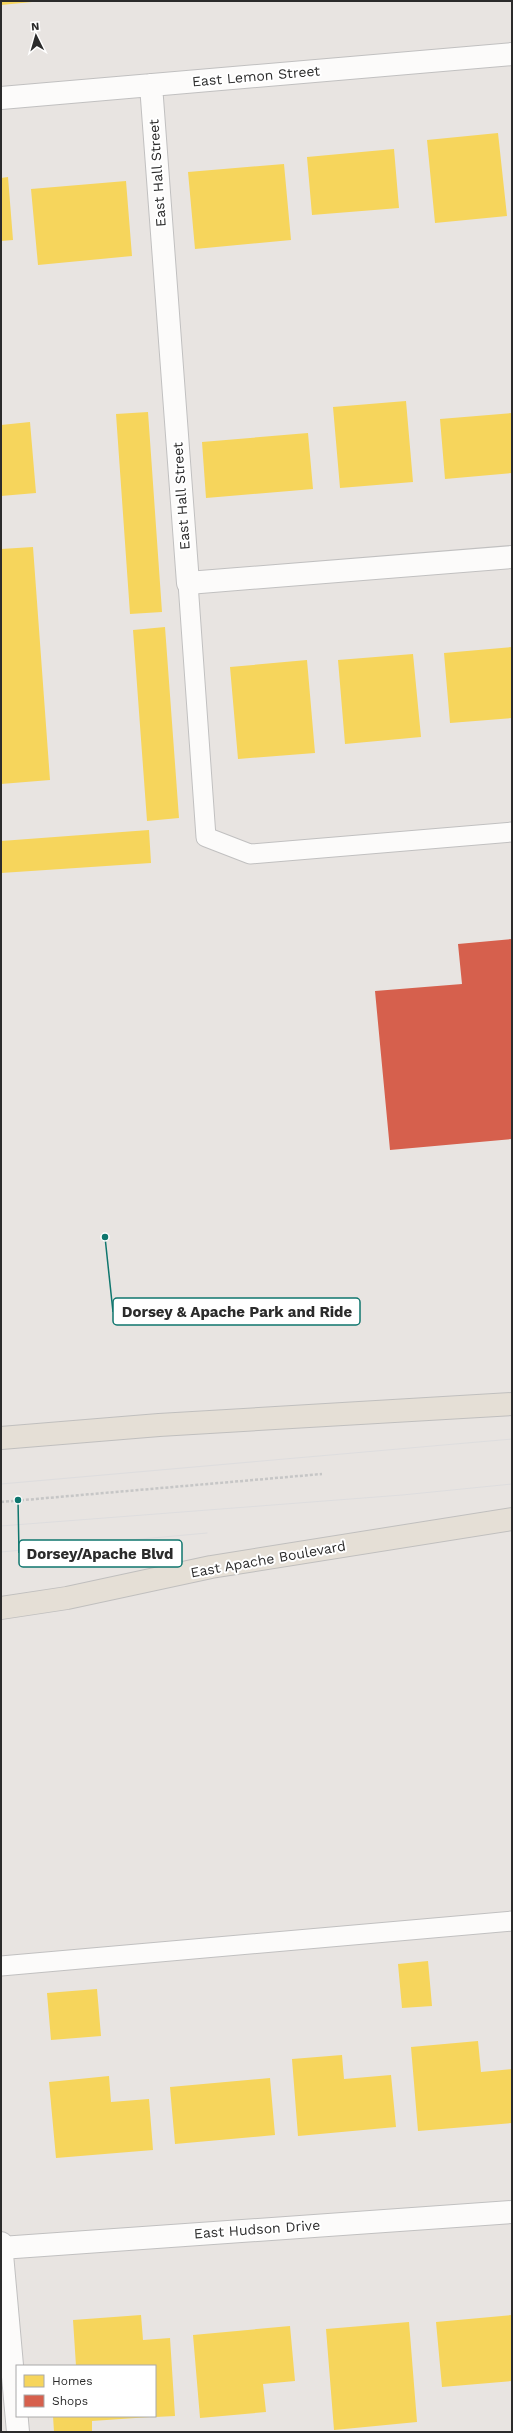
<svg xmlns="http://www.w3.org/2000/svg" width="513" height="2433" font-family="'Work Sans',sans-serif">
<rect width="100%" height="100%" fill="#e8e4e1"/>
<path fill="#f6d55c" d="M 1,1 L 32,1 L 32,2 L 1,5 Z
M 498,133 L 507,216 L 435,223 L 427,140 Z
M 394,149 L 399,208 L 312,215 L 307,157 Z
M 284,164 L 291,240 L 195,249 L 188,172 Z
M 8,177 L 13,240 L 1,241 L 1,178 Z
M 126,181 L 132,256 L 38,265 L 31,189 Z
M 406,401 L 413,482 L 340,488 L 333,407 Z
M 148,412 L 162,612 L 130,614 L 116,414 Z
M 512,413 L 512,473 L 445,479 L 440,419 Z
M 30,422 L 36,493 L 1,496 L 1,425 Z
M 308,433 L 313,489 L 206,498 L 202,442 Z
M 33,547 L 50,780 L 1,784 L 1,549 Z
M 165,627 L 179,818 L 147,821 L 133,630 Z
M 512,647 L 512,718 L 450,723 L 444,653 Z
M 413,654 L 421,737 L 345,744 L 338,660 Z
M 307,660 L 315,753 L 238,759 L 230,667 Z
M 149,830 L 151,863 L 1,873 L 1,841 Z
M 428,1961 L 432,2006 L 402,2008 L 398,1964 Z
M 97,1989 L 101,2036 L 51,2040 L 47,1993 Z
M 478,2041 L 481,2072 L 512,2069 L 512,2123 L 418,2131 L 411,2047 Z
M 342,2055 L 344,2079 L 391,2075 L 396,2127 L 298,2136 L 292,2059 Z
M 109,2076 L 111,2102 L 149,2099 L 153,2150 L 56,2158 L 49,2082 Z
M 270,2078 L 275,2135 L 175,2144 L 170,2087 Z
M 141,2315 L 143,2340 L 170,2338 L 175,2416 L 155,2417 L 155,2366 L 76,2366 L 73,2320 Z
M 512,2315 L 512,2381 L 442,2387 L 436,2322 Z
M 409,2322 L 417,2422 L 334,2430 L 326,2329 Z
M 290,2326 L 295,2381 L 263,2384 L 266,2412 L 200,2418 L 193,2335 Z
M 53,2416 L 149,2416 L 150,2417 L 92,2421 L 92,2432 L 54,2432 Z"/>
<path fill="#d6604d" d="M 512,939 L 512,1139 L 390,1150 L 375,991 L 462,984 L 458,944 Z"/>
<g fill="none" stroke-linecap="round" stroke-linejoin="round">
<defs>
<path id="service" d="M 188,583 L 206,837 L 250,854 L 512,832
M 1,1966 L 512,1921"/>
<path id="minor" d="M 151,85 L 188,583 L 512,557
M 1,98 L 512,54
M 1,2243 L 18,2432
M 1,2248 L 512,2212"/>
<path id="primary" d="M 1,1438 L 159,1425 L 512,1404
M 1,1608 L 67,1598 L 211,1567 L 512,1519"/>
</defs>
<use href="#service" stroke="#c1c0c0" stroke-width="21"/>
<use href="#minor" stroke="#c1c0c0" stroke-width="24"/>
<use href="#primary" stroke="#c0bfbe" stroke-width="24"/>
<path stroke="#c6c6c6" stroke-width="2.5" stroke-dasharray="3 2" stroke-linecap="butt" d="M 1,1502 L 322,1474"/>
<use href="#service" stroke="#fcfbfa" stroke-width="19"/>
<use href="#minor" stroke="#fcfbfa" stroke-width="22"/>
<use href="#primary" stroke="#e5dfd6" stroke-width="22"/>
<path stroke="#deddde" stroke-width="1" d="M 1,1484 L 512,1439
M 1,1526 L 402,1495 L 512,1484
M 1,1552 L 207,1533"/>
</g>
<g text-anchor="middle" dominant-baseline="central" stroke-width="4" stroke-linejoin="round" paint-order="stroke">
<g font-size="14" fill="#2b2b2b" stroke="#fff">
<text transform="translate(256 76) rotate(-5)">East Lemon Street</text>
<text transform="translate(157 173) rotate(-94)">East Hall Street</text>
<text transform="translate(181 496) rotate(-94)">East Hall Street</text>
<text transform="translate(268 1559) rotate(-10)">East Apache Boulevard</text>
<text transform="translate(257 2229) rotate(-4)">East Hudson Drive</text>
</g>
</g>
<path fill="none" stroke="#0f766e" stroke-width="1.5" d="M105 1237L113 1312M18 1500L19 1553"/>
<g fill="#0f766e" stroke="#fff" stroke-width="1.5">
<circle cx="105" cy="1237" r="4"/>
<circle cx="18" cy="1500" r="4"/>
</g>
<g fill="#fff" stroke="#0f766e" stroke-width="1.5">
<rect x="113" y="1298" width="247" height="27" rx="4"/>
<rect x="19" y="1540" width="163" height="27" rx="4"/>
</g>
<g font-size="15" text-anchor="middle" font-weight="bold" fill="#2b2b2b">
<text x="237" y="1317">Dorsey &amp; Apache Park and Ride</text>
<text x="100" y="1559">Dorsey/Apache Blvd</text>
</g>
<rect width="513" height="2433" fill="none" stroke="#2b2b2b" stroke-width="4"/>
<rect x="16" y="2365" width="140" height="52" fill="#ffffff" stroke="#aaaaaa"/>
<rect x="24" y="2375" width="20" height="12" fill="#f6d55c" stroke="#aaaaaa"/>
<text x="52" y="2385" font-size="12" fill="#2b2b2b">Homes</text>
<rect x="24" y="2395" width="20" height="12" fill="#d6604d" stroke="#aaaaaa"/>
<text x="52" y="2405" font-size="12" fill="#2b2b2b">Shops</text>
<g transform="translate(36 36) rotate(355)" stroke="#ffffff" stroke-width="3" paint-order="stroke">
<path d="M0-3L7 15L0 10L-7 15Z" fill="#2b2b2b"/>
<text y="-6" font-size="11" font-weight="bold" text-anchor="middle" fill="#2b2b2b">N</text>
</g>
</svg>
